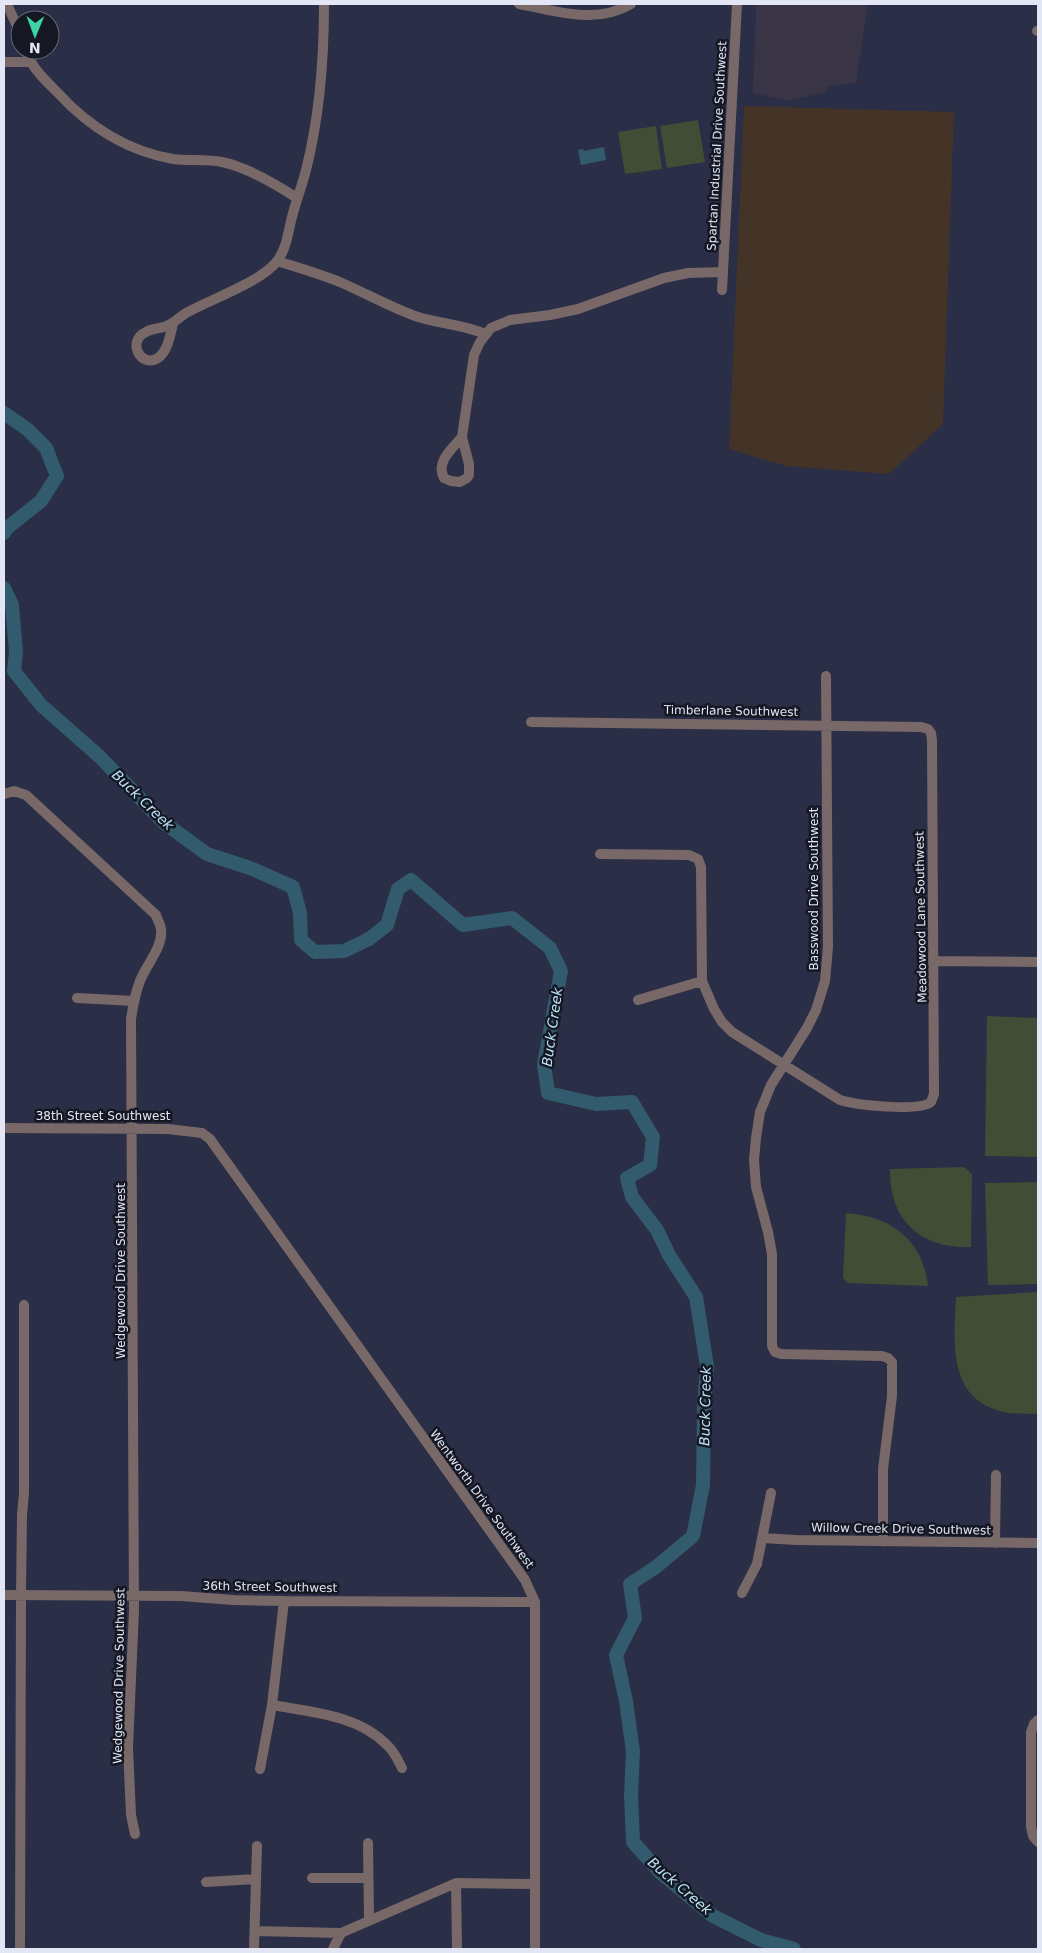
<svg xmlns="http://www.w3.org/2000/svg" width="1042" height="1953" font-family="'DejaVu Sans',sans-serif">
<rect width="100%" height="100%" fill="#2a2e46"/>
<path fill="#393546" d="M 756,4 L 868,4 L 856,83 L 828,86 L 827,92 L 788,101 L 753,93 Z"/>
<path fill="#443428" d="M 744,106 L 954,112 L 943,424 L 889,474 L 786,466 L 729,449 Z"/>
<path fill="#434c35" d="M 698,120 L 705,162 L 667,168 L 660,126 Z
M 656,126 L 662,169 L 625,174 L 618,132 Z
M 987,1016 L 1038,1018 L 1038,1157 L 985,1156 Z
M 964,1167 L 972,1174 L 971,1247 C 921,1249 889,1221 890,1169 Z
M 1038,1182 L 1038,1284 L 988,1285 L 985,1183 Z
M 846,1213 C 891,1216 923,1240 928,1286 L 848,1283 L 843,1278 Z
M 1038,1292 L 1038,1414 C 1026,1413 1012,1415 1000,1411 C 947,1397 954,1340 956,1297 Z"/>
<path fill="#325b6d" d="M 604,147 L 606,160 L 581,165 L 578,150 L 583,149 L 584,151 Z"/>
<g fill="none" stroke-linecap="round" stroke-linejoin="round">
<path stroke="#325b6d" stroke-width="14" d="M 4,413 L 27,429 L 46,448 L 57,476 L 41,501 L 7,528 L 4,533
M 4,588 L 12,605 L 16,652 L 14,671 L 41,705 L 100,757 L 163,822 L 207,854 L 250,868 L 293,887 L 300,913 L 301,940 L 315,952 L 344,951 L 369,939 L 387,925 L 398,889 L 411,880 L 463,925 L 512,918 L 550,948 L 561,971 L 544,1064 L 548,1093 L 596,1104 L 632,1102 L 653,1137 L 650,1165 L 627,1178 L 632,1197 L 657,1230 L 669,1255 L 696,1297 L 707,1366 L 704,1409 L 703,1485 L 693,1536 L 656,1567 L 630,1584 L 635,1618 L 616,1655 L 626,1701 L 633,1752 L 631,1795 L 633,1842 L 660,1872 L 713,1916 L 761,1940 L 794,1949"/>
<path stroke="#786868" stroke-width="10" d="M 7,4 L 20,33
M 519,4 C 557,11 596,25 631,4
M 1037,31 L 1038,31
M 26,50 C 31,67 44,79 57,92 C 88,126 127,151 173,159 C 189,161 206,159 222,162 C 246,167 277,185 297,198
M 4,62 L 29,62
M 277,261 C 299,268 321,274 342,283 C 367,294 390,307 415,316 C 438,324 463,324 485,334
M 722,290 L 737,4
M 173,324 C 170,335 168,351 158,358 C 141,369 126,341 146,332 C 151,329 158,328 164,327 C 174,324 178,318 186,313 C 211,299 262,282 278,260 C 287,247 288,232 292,217 C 296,201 302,186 306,170 C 319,119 324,56 324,4
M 462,437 C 453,448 435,462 444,478 L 451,481 L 460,482 L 467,478 L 469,475 L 469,464 L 462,437 L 474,355 L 480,342 L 491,328 L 510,320 L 550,315 L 578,309 L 664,278 L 688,273 L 723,272
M 826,676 L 828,947 L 825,981 L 816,1010 L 807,1028 L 771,1085 L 760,1112 L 756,1138 L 754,1160 L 756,1187 L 768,1232 L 772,1254 L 772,1346 L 775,1352 L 781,1354 L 882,1356 L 888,1358 L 892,1362 L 892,1396 L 883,1469 L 883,1542
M 531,722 L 921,727 L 928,729 L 931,733 L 932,740 L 934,1094 L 931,1102 C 919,1112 856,1105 840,1100 L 732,1032 L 722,1022 L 714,1009 L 702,981 L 701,867 L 698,859 L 689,855 L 600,854
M 4,794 L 14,791 L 26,795 L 156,915 C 157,919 161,925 161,930 C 163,947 146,965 140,981 C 135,993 133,1006 131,1019 L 134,1610 L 128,1747 L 131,1815 L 135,1834
M 934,961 L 1038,962
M 77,998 L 134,1001
M 638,1000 L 702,981
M 4,1128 L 168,1129 L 202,1133 L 210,1139 L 525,1580 L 535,1602 L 535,1949
M 763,1538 L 796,1540 L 1038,1543
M 995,1543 L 996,1475
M 742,1593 L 757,1564 L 771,1493
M 4,1595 L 181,1596 L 233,1600 L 284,1601 L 535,1602
M 272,1705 C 311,1712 358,1715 387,1745 C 394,1751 398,1760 402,1768
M 1038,1720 L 1034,1724 L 1031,1732 L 1031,1827 L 1033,1836 L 1038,1842
M 260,1769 L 272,1705 L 284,1601
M 368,1843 L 369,1919
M 312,1878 L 367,1878
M 206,1882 L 256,1879
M 456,1883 L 457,1949
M 255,1931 L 341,1933
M 20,1949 L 21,1595 L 22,1515 L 24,1493 L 24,1305
M 254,1949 L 257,1846
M 333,1949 L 341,1933 L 456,1883 L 535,1884"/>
</g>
<g text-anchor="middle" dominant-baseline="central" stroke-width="5" stroke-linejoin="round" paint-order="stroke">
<g font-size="12" fill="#e2e6f5" stroke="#151722">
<text transform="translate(717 146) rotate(-87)">Spartan Industrial Drive Southwest</text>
<text transform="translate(731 711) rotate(1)">Timberlane Southwest</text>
<text transform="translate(814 889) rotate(-90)">Basswood Drive Southwest</text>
<text transform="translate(921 917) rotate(-91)">Meadowood Lane Southwest</text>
<text x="103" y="1116">38th Street Southwest</text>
<text transform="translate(121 1271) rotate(-90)">Wedgewood Drive Southwest</text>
<text transform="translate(482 1499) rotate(54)">Wentworth Drive Southwest</text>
<text transform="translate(901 1529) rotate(1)">Willow Creek Drive Southwest</text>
<text transform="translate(270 1587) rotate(1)">36th Street Southwest</text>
<text transform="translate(119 1676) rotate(-89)">Wedgewood Drive Southwest</text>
</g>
<g font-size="14" font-style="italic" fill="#bbe3f8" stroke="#151722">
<text transform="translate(143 800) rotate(44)">Buck Creek</text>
<text transform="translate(552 1027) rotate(-82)">Buck Creek</text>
<text transform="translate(705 1406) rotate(-89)">Buck Creek</text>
<text transform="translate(680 1886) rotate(41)">Buck Creek</text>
</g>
</g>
<rect width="1042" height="1953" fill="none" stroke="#e2e6f5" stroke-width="10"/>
<g transform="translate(35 35) rotate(181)"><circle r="24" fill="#151722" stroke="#676a76"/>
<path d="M0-4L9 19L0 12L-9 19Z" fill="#3ed4a3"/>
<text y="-8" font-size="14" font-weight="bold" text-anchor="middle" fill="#e2e6f5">N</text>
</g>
</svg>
